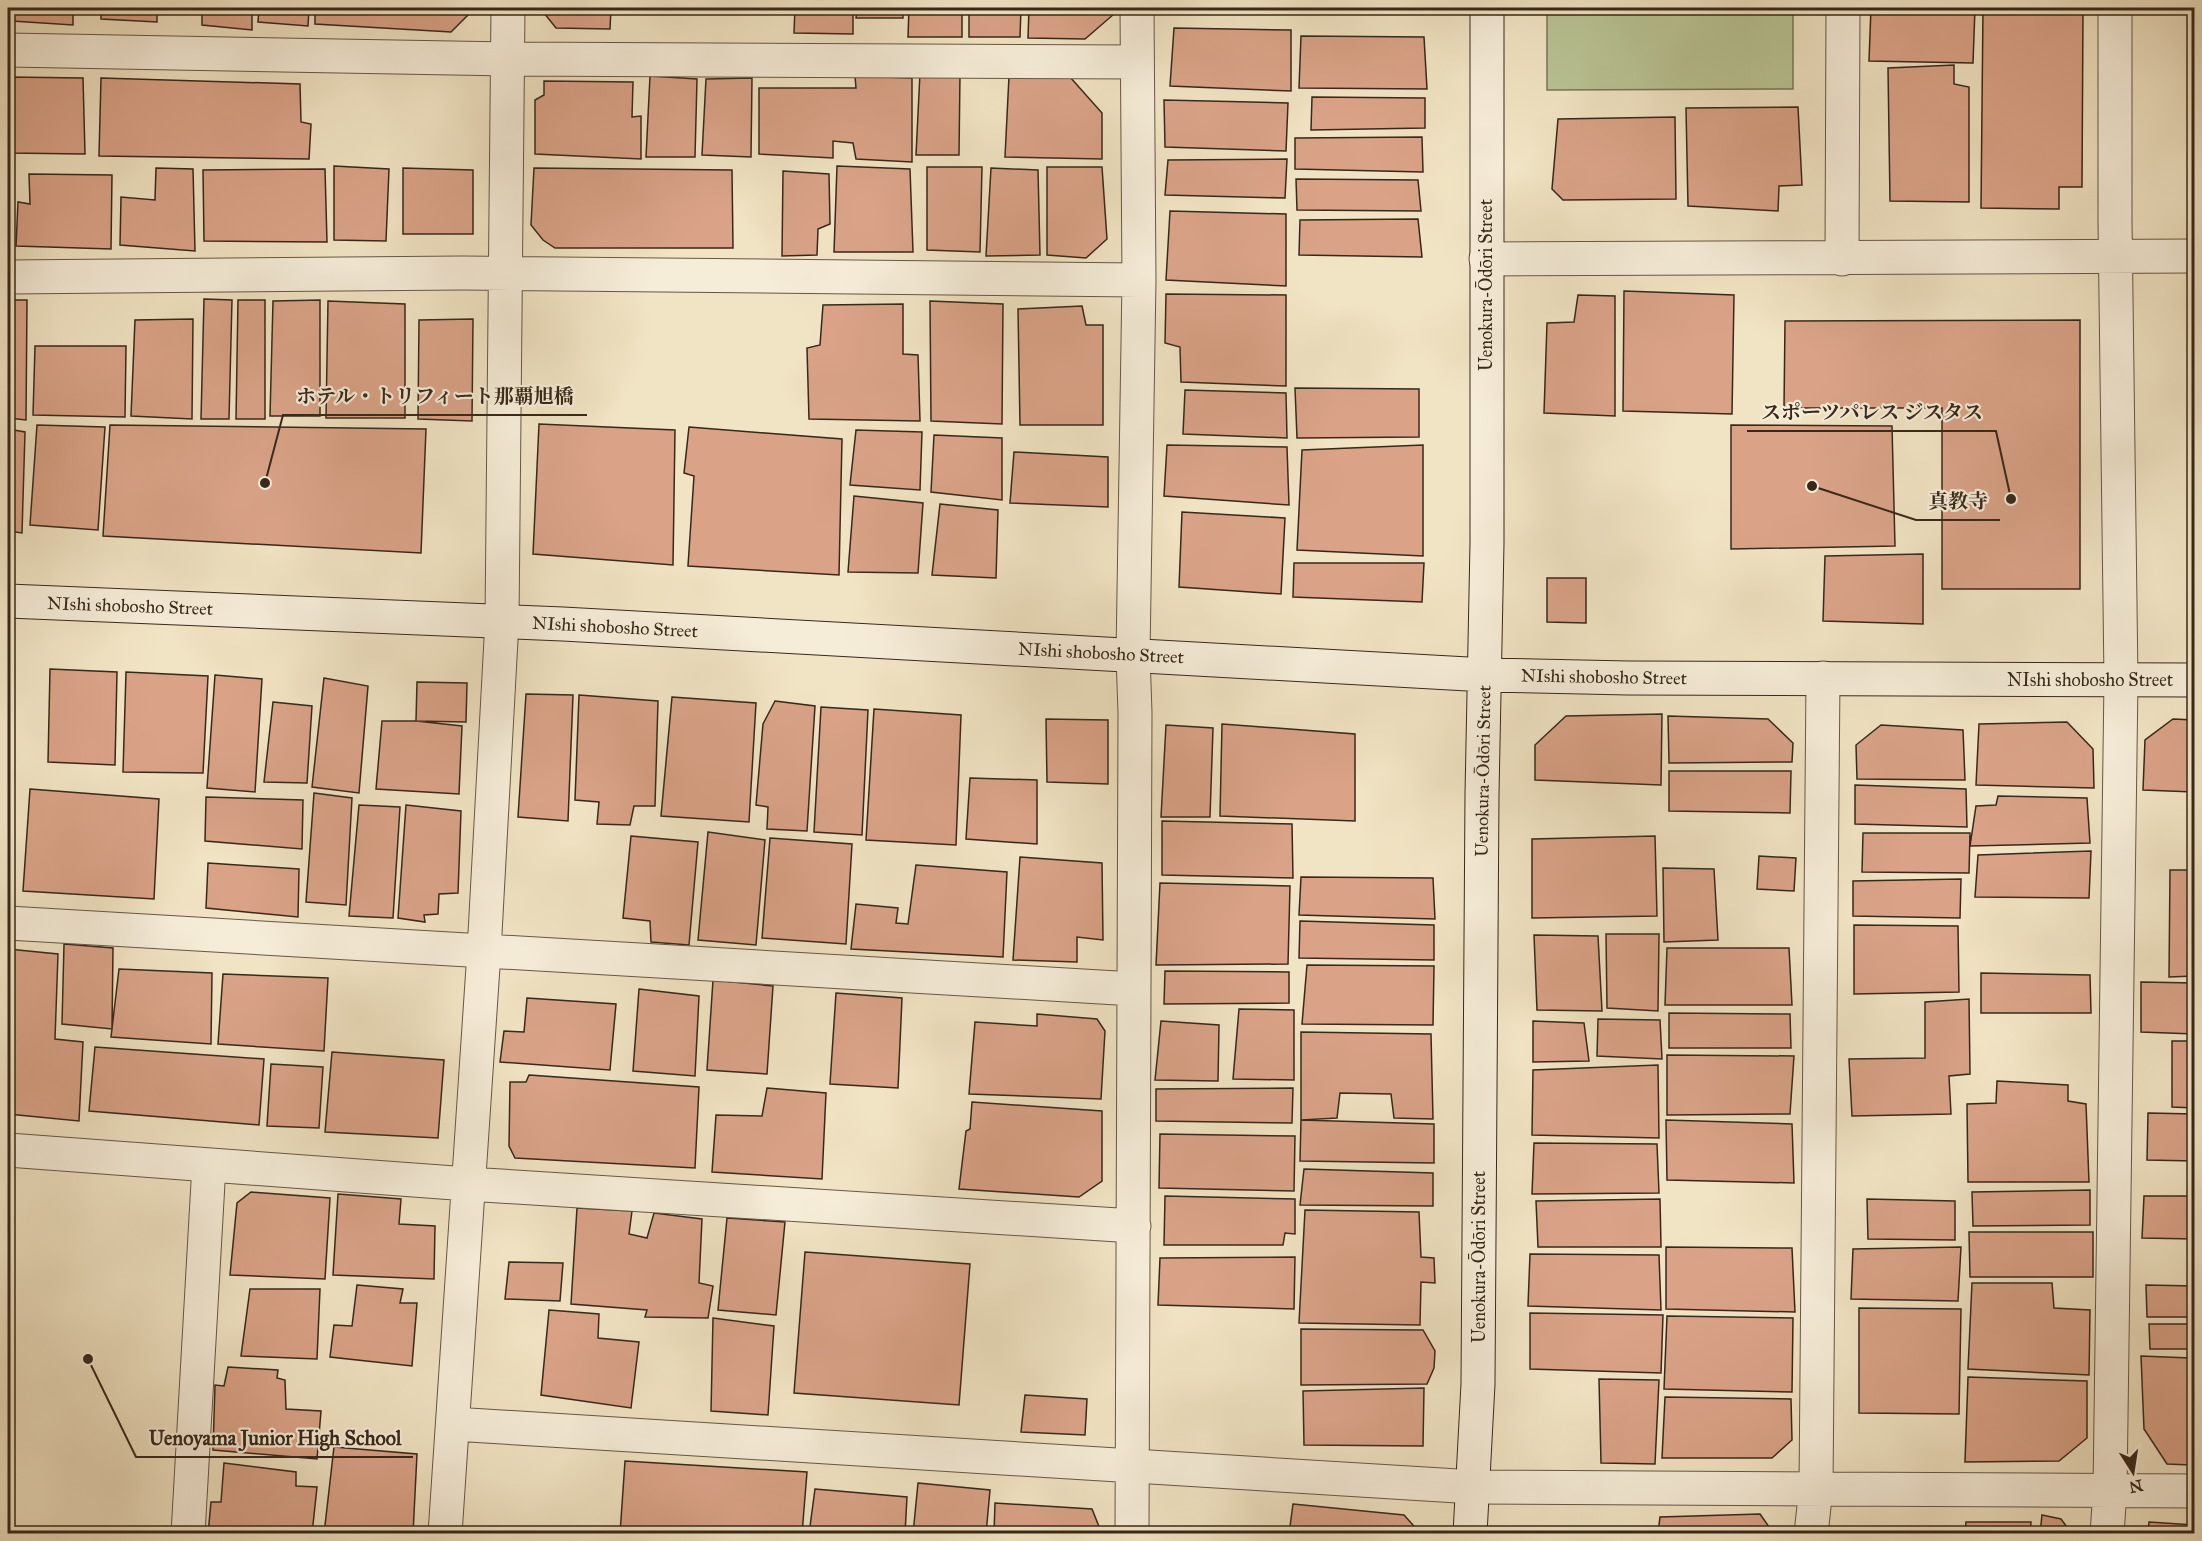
<svg xmlns="http://www.w3.org/2000/svg" width="2202" height="1541" font-family="'IM FELL Great Primer','Noto Serif JP',serif">
<rect width="100%" height="100%" fill="#f1e4c4"/>
<filter id="stains"><feTurbulence type="fractalNoise" baseFrequency=".00333" numOctaves="4"/><feColorMatrix values="0 0 0 0 .2 0 0 0 0 .09 0 0 0 0 .02 0 0 0 .5 -.17"/></filter>
<radialGradient id="worn" r=".72"><stop offset=".6" stop-color="#630" stop-opacity="0"/><stop offset="1" stop-color="#630" stop-opacity=".3"/></radialGradient>
<path fill="#b9c495" stroke="#787658" stroke-width="1.5" d="M 1547,8 L 1793,8 L 1793,89 L 1547,90 Z"/>
<path fill="#daa388" stroke="#37281a" stroke-width="1.5" d="M 12,8 L 73,8 L 73,25 L 12,21 Z
M 101,8 L 157,8 L 157,22 L 101,19 Z
M 202,8 L 252,8 L 252,30 L 202,25 Z
M 259,8 L 309,8 L 308,26 L 258,22 Z
M 315,8 L 475,8 L 451,32 L 315,24 Z
M 540,8 L 611,8 L 610,29 L 556,28 Z
M 795,8 L 853,8 L 853,34 L 794,33 Z
M 857,8 L 903,8 L 903,18 L 856,18 Z
M 909,8 L 962,8 L 962,37 L 908,37 Z
M 969,8 L 1021,8 L 1020,37 L 969,37 Z
M 1029,8 L 1114,8 L 1114,14 L 1085,39 L 1028,38 Z
M 1871,8 L 1975,8 L 1973,63 L 1869,61 Z
M 1983,8 L 2083,8 L 2082,187 L 2059,187 L 2059,209 L 1981,208 Z
M 1174,28 L 1291,30 L 1291,91 L 1170,86 Z
M 1301,36 L 1424,37 L 1427,89 L 1299,88 Z
M 1954,65 L 1954,84 L 1969,87 L 1969,202 L 1890,201 L 1888,68 Z
M 920,73 L 960,74 L 959,155 L 916,155 Z
M 650,76 L 697,79 L 695,157 L 646,157 Z
M 855,76 L 912,78 L 912,162 L 856,159 L 853,143 L 833,141 L 833,158 L 759,154 L 759,88 L 856,88 Z
M 1009,76 L 1070,77 L 1102,113 L 1102,159 L 1005,157 Z
M 8,77 L 83,78 L 85,154 L 8,153 Z
M 101,78 L 300,84 L 301,122 L 311,124 L 309,159 L 99,156 Z
M 752,78 L 751,157 L 702,155 L 706,79 Z
M 544,81 L 633,82 L 632,117 L 641,116 L 641,159 L 535,154 L 535,100 L 544,95 Z
M 1312,97 L 1425,98 L 1425,128 L 1311,130 Z
M 1164,100 L 1288,103 L 1286,151 L 1165,147 Z
M 1798,107 L 1802,185 L 1779,186 L 1778,211 L 1688,206 L 1686,108 Z
M 1675,117 L 1676,199 L 1563,200 L 1552,189 L 1558,119 Z
M 1422,137 L 1423,172 L 1295,169 L 1295,138 Z
M 1287,159 L 1285,198 L 1165,195 L 1168,160 Z
M 334,166 L 389,169 L 386,241 L 334,240 Z
M 837,166 L 910,169 L 913,252 L 834,252 Z
M 927,167 L 982,167 L 980,252 L 927,250 Z
M 1047,167 L 1102,167 L 1107,239 L 1086,258 L 1047,255 Z
M 156,168 L 193,169 L 195,251 L 120,245 L 121,197 L 155,200 Z
M 403,168 L 473,170 L 473,234 L 403,234 Z
M 534,168 L 732,170 L 733,248 L 555,248 L 543,240 L 531,225 Z
M 991,168 L 1038,170 L 1040,255 L 986,256 Z
M 325,169 L 327,242 L 204,241 L 203,170 Z
M 783,171 L 829,174 L 830,224 L 818,229 L 817,255 L 782,256 Z
M 29,174 L 112,175 L 111,249 L 16,246 L 18,202 L 30,204 Z
M 1296,179 L 1418,180 L 1421,211 L 1297,210 Z
M 1170,211 L 1286,214 L 1286,286 L 1166,280 Z
M 1418,219 L 1422,257 L 1299,255 L 1300,220 Z
M 1624,291 L 1734,295 L 1732,414 L 1623,411 Z
M 1166,294 L 1286,295 L 1286,386 L 1181,382 L 1180,347 L 1165,343 Z
M 1578,295 L 1615,296 L 1615,416 L 1544,413 L 1547,323 L 1574,322 Z
M 204,299 L 232,300 L 229,419 L 201,419 Z
M 8,300 L 27,300 L 26,420 L 8,418 Z
M 238,300 L 265,300 L 265,419 L 236,419 Z
M 320,300 L 320,416 L 270,416 L 273,301 Z
M 328,301 L 405,304 L 405,418 L 326,418 Z
M 930,301 L 1003,304 L 1002,424 L 931,421 Z
M 903,304 L 903,354 L 918,355 L 920,421 L 809,419 L 807,348 L 820,345 L 823,305 Z
M 1082,306 L 1086,325 L 1103,325 L 1103,425 L 1020,425 L 1018,309 Z
M 193,319 L 192,419 L 131,416 L 135,320 Z
M 473,319 L 472,421 L 418,419 L 419,320 Z
M 2080,320 L 2080,589 L 1942,589 L 1942,408 L 1784,408 L 1785,321 Z
M 35,346 L 126,346 L 125,417 L 33,415 Z
M 1295,388 L 1419,389 L 1419,437 L 1297,438 Z
M 1185,390 L 1286,393 L 1287,438 L 1183,434 Z
M 539,424 L 675,430 L 673,565 L 533,554 Z
M 37,425 L 105,427 L 98,530 L 30,525 Z
M 110,425 L 426,429 L 421,553 L 103,536 Z
M 1731,425 L 1892,426 L 1895,546 L 1731,549 Z
M 689,427 L 842,439 L 839,575 L 688,566 L 694,476 L 684,473 Z
M 8,429 L 25,432 L 22,533 L 8,531 Z
M 856,430 L 922,432 L 920,490 L 850,485 Z
M 934,435 L 1002,438 L 1002,500 L 931,492 Z
M 1167,445 L 1287,447 L 1289,505 L 1164,496 Z
M 1423,445 L 1423,556 L 1297,550 L 1302,450 Z
M 1014,452 L 1108,457 L 1108,507 L 1010,503 Z
M 854,496 L 923,503 L 918,573 L 848,572 Z
M 940,504 L 998,510 L 996,578 L 932,575 Z
M 1182,512 L 1285,518 L 1281,594 L 1179,587 Z
M 1923,554 L 1923,624 L 1823,621 L 1825,556 Z
M 1294,563 L 1424,563 L 1422,602 L 1293,597 Z
M 1547,578 L 1586,578 L 1586,623 L 1547,622 Z
M 50,669 L 117,672 L 115,765 L 48,762 Z
M 126,672 L 208,676 L 203,773 L 123,772 Z
M 215,675 L 262,679 L 255,792 L 207,788 Z
M 324,678 L 368,686 L 359,793 L 312,787 Z
M 417,682 L 467,683 L 466,722 L 416,721 Z
M 526,694 L 573,695 L 568,821 L 518,817 Z
M 579,695 L 658,701 L 655,806 L 634,806 L 630,825 L 597,824 L 599,802 L 575,800 Z
M 672,697 L 756,703 L 749,822 L 661,816 Z
M 775,701 L 815,706 L 807,831 L 767,829 L 768,807 L 756,805 L 763,724 Z
M 273,702 L 312,706 L 307,783 L 264,782 Z
M 821,707 L 868,710 L 862,835 L 814,832 Z
M 874,709 L 961,715 L 956,845 L 866,840 Z
M 1662,714 L 1661,785 L 1535,780 L 1535,745 L 1566,716 Z
M 1668,716 L 1768,719 L 1793,743 L 1792,762 L 1669,763 Z
M 1046,719 L 1108,720 L 1108,784 L 1047,782 Z
M 2173,719 L 2194,720 L 2194,792 L 2143,790 L 2145,740 Z
M 382,721 L 416,721 L 462,726 L 459,794 L 376,789 Z
M 2067,722 L 2093,749 L 2094,788 L 1976,785 L 1979,724 Z
M 1222,724 L 1355,734 L 1355,821 L 1220,816 Z
M 1166,725 L 1213,728 L 1210,817 L 1161,817 Z
M 1881,725 L 1963,730 L 1965,780 L 1857,779 L 1856,745 Z
M 1669,771 L 1791,771 L 1790,813 L 1669,811 Z
M 970,778 L 1037,780 L 1037,844 L 966,839 Z
M 1855,785 L 1966,789 L 1967,827 L 1855,824 Z
M 30,789 L 159,799 L 154,899 L 23,891 Z
M 314,793 L 352,798 L 346,905 L 306,902 Z
M 1998,796 L 2087,798 L 2090,843 L 1970,846 L 1976,806 L 1996,805 Z
M 206,797 L 303,800 L 302,849 L 205,841 Z
M 359,805 L 400,807 L 393,918 L 349,916 Z
M 406,805 L 461,811 L 458,893 L 439,894 L 438,914 L 424,915 L 425,922 L 398,918 Z
M 1162,821 L 1292,824 L 1293,878 L 1162,875 Z
M 708,832 L 765,840 L 756,945 L 698,940 Z
M 1863,833 L 1970,833 L 1969,873 L 1862,872 Z
M 631,836 L 698,842 L 689,945 L 651,942 L 650,921 L 623,918 Z
M 1655,836 L 1657,916 L 1532,918 L 1532,839 Z
M 770,838 L 852,844 L 846,944 L 762,938 Z
M 2091,851 L 2089,898 L 1975,897 L 1978,855 Z
M 1759,856 L 1796,858 L 1794,891 L 1757,889 Z
M 1020,857 L 1102,863 L 1103,940 L 1077,937 L 1077,962 L 1013,960 Z
M 208,863 L 299,869 L 298,917 L 206,908 Z
M 916,865 L 1007,872 L 1003,957 L 851,949 L 856,904 L 898,908 L 896,923 L 908,924 Z
M 1663,868 L 1714,869 L 1718,940 L 1664,942 Z
M 2170,870 L 2194,870 L 2194,976 L 2169,977 Z
M 1301,877 L 1433,878 L 1435,919 L 1299,915 Z
M 1961,879 L 1960,918 L 1853,916 L 1853,881 Z
M 1160,883 L 1290,886 L 1288,964 L 1156,965 Z
M 1300,921 L 1434,925 L 1434,960 L 1299,958 Z
M 1854,925 L 1958,926 L 1959,992 L 1854,994 Z
M 1606,934 L 1659,934 L 1658,1011 L 1607,1008 Z
M 1534,935 L 1598,936 L 1602,1011 L 1537,1010 Z
M 64,944 L 113,948 L 112,1029 L 62,1024 Z
M 1667,948 L 1789,948 L 1792,1005 L 1665,1005 Z
M 8,949 L 58,954 L 55,1039 L 83,1042 L 79,1121 L 8,1114 Z
M 1307,965 L 1434,966 L 1433,1025 L 1302,1024 Z
M 119,969 L 212,973 L 211,1044 L 111,1037 Z
M 1165,971 L 1289,972 L 1289,1003 L 1164,1004 Z
M 1981,973 L 2090,975 L 2091,1013 L 1981,1013 Z
M 223,974 L 328,978 L 324,1051 L 218,1044 Z
M 713,980 L 773,986 L 767,1074 L 707,1070 Z
M 2141,982 L 2194,983 L 2194,1034 L 2141,1032 Z
M 639,989 L 699,996 L 695,1076 L 633,1071 Z
M 836,993 L 902,998 L 898,1088 L 830,1084 Z
M 527,998 L 616,1004 L 610,1070 L 500,1062 L 504,1031 L 524,1032 Z
M 1969,999 L 1970,1074 L 1949,1076 L 1951,1114 L 1852,1116 L 1849,1059 L 1925,1058 L 1925,1002 Z
M 1239,1009 L 1294,1010 L 1294,1080 L 1233,1079 Z
M 1669,1013 L 1790,1014 L 1791,1048 L 1669,1048 Z
M 1037,1014 L 1097,1019 L 1105,1031 L 1101,1099 L 969,1094 L 975,1022 L 1037,1026 Z
M 1598,1019 L 1660,1020 L 1662,1059 L 1597,1056 Z
M 1161,1021 L 1219,1025 L 1218,1081 L 1155,1080 Z
M 1533,1021 L 1584,1023 L 1589,1061 L 1533,1062 Z
M 1301,1032 L 1431,1034 L 1433,1119 L 1394,1118 L 1391,1094 L 1340,1093 L 1337,1118 L 1301,1120 Z
M 2172,1041 L 2194,1041 L 2194,1108 L 2172,1107 Z
M 95,1047 L 264,1059 L 259,1125 L 89,1111 Z
M 332,1052 L 444,1060 L 438,1138 L 325,1132 Z
M 1667,1055 L 1794,1056 L 1790,1114 L 1667,1115 Z
M 271,1064 L 323,1067 L 319,1128 L 267,1126 Z
M 1658,1065 L 1659,1138 L 1532,1135 L 1533,1070 Z
M 529,1075 L 699,1087 L 695,1168 L 515,1158 L 509,1146 L 510,1082 L 526,1082 Z
M 1997,1081 L 2068,1085 L 2068,1101 L 2086,1104 L 2089,1182 L 1968,1182 L 1967,1104 L 1996,1103 Z
M 767,1088 L 826,1093 L 822,1179 L 712,1172 L 716,1115 L 762,1116 Z
M 1293,1088 L 1292,1123 L 1156,1121 L 1156,1089 Z
M 972,1102 L 1102,1111 L 1102,1181 L 1079,1197 L 959,1189 L 966,1131 L 970,1129 Z
M 2148,1113 L 2194,1114 L 2194,1161 L 2147,1160 Z
M 1301,1120 L 1434,1124 L 1434,1163 L 1300,1161 Z
M 1666,1120 L 1792,1124 L 1794,1183 L 1667,1180 Z
M 1160,1134 L 1295,1136 L 1294,1191 L 1159,1188 Z
M 1534,1143 L 1657,1144 L 1659,1193 L 1532,1194 Z
M 1304,1169 L 1433,1173 L 1433,1206 L 1300,1205 Z
M 2090,1190 L 2090,1225 L 1973,1226 L 1972,1192 Z
M 251,1192 L 330,1198 L 325,1279 L 230,1275 L 237,1203 Z
M 338,1194 L 401,1199 L 399,1224 L 435,1226 L 434,1279 L 333,1275 Z
M 1165,1196 L 1295,1199 L 1295,1234 L 1285,1233 L 1283,1245 L 1164,1245 Z
M 2144,1196 L 2194,1196 L 2194,1239 L 2142,1238 Z
M 1660,1199 L 1661,1247 L 1538,1247 L 1536,1201 Z
M 1867,1199 L 1955,1201 L 1955,1240 L 1868,1239 Z
M 577,1208 L 632,1211 L 629,1234 L 647,1238 L 654,1213 L 702,1219 L 699,1283 L 713,1286 L 708,1318 L 645,1317 L 647,1310 L 571,1304 Z
M 1305,1210 L 1419,1212 L 1421,1257 L 1434,1258 L 1435,1283 L 1421,1282 L 1420,1325 L 1299,1323 Z
M 727,1218 L 785,1222 L 776,1315 L 718,1310 Z
M 1969,1232 L 2093,1232 L 2093,1277 L 1970,1277 Z
M 1666,1247 L 1792,1248 L 1795,1312 L 1666,1309 Z
M 1961,1247 L 1958,1301 L 1851,1299 L 1853,1249 Z
M 805,1252 L 970,1264 L 959,1405 L 794,1393 Z
M 1530,1254 L 1659,1255 L 1661,1310 L 1528,1306 Z
M 1295,1257 L 1294,1309 L 1158,1305 L 1160,1258 Z
M 509,1262 L 563,1263 L 560,1301 L 505,1299 Z
M 1972,1283 L 2052,1283 L 2054,1308 L 2090,1310 L 2089,1375 L 1968,1369 Z
M 357,1285 L 403,1289 L 400,1303 L 417,1303 L 412,1366 L 330,1357 L 334,1325 L 352,1326 Z
M 2146,1285 L 2194,1286 L 2194,1317 L 2147,1317 Z
M 250,1289 L 320,1289 L 317,1359 L 241,1356 Z
M 1859,1308 L 1961,1309 L 1959,1414 L 1859,1413 Z
M 549,1310 L 599,1314 L 598,1338 L 639,1342 L 631,1408 L 541,1395 Z
M 1530,1313 L 1663,1315 L 1661,1373 L 1530,1369 Z
M 1667,1316 L 1793,1318 L 1792,1392 L 1664,1389 Z
M 713,1318 L 774,1326 L 768,1415 L 711,1411 Z
M 2149,1324 L 2194,1324 L 2194,1349 L 2150,1349 Z
M 1301,1329 L 1423,1330 L 1435,1351 L 1434,1368 L 1427,1384 L 1301,1385 Z
M 2141,1356 L 2190,1358 L 2191,1465 L 2167,1464 L 2144,1429 Z
M 228,1367 L 278,1370 L 277,1378 L 285,1380 L 286,1409 L 321,1411 L 317,1459 L 213,1450 L 215,1385 L 224,1386 Z
M 1968,1377 L 2087,1381 L 2087,1438 L 2059,1461 L 1965,1462 Z
M 1599,1379 L 1659,1380 L 1655,1464 L 1601,1463 Z
M 1424,1388 L 1423,1446 L 1304,1445 L 1303,1391 Z
M 1025,1395 L 1087,1399 L 1085,1435 L 1021,1432 Z
M 1665,1397 L 1791,1399 L 1792,1440 L 1772,1458 L 1662,1458 Z
M 334,1447 L 417,1454 L 413,1534 L 324,1534 Z
M 625,1461 L 807,1472 L 802,1534 L 620,1534 Z
M 224,1463 L 296,1472 L 296,1486 L 317,1487 L 312,1534 L 208,1534 L 211,1502 L 221,1502 Z
M 918,1483 L 990,1490 L 986,1534 L 913,1534 Z
M 815,1489 L 907,1497 L 905,1534 L 809,1534 Z
M 995,1503 L 1092,1509 L 1102,1534 L 994,1534 Z
M 1293,1504 L 1404,1515 L 1421,1534 L 1289,1534 Z
M 1760,1514 L 1774,1534 L 1658,1534 L 1660,1517 Z
M 2042,1515 L 2061,1519 L 2072,1534 L 2040,1534 Z
M 1966,1522 L 2031,1522 L 2030,1534 L 1965,1534 Z
M 2149,1522 L 2194,1525 L 2194,1534 L 2148,1534 Z"/>
<g fill="none" stroke-linecap="round" stroke-linejoin="round">
<defs>
<path id="street" d="M 8,50 L 509,59 L 1137,62
M 1486,259 L 2194,256
M 1842,259 L 1843,8
M 8,277 L 463,273 L 1139,280
M 8,923 L 1134,989
M 8,1150 L 468,1184 L 1134,1226
M 453,1424 L 1474,1487 L 2194,1491
M 188,1534 L 209,1165
M 445,1534 L 484,952 L 502,621 L 508,8
M 1132,1534 L 1135,713 L 1133,655 L 1139,280 L 1137,8
M 1811,1534 L 1816,1488 L 1823,678
M 2107,1534 L 2110,1491 L 2121,680 L 2115,221 L 2115,8"/>
<path id="secondary" d="M 8,601 L 563,624 L 1486,675 L 1628,678 L 2194,680
M 1470,1534 L 1478,1384 L 1482,794 L 1487,543 L 1487,8"/>
</defs>
<use href="#street" stroke="#665744" stroke-width="35"/>
<use href="#secondary" stroke="#37281a" stroke-width="35"/>
<use href="#street" stroke="#f6edd9" stroke-width="33"/>
<use href="#secondary" stroke="#f6edd9" stroke-width="33"/>
</g>
<g text-anchor="middle" dominant-baseline="central" stroke-width="4.5" stroke-linejoin="round" paint-order="stroke">
<g font-size="18" fill="#37281a" stroke="#f6edd9">
<text transform="translate(1486 285) rotate(-90)">Uenokura-Ōdōri Street</text>
<text transform="translate(130 606) rotate(2)">NIshi shobosho Street</text>
<text transform="translate(615 627) rotate(3)">NIshi shobosho Street</text>
<text transform="translate(1101 653) rotate(3)">NIshi shobosho Street</text>
<text transform="translate(1604 677) rotate(1)">NIshi shobosho Street</text>
<text x="2090" y="680">NIshi shobosho Street</text>
<text transform="translate(1483 771) rotate(-89)">Uenokura-Ōdōri Street</text>
<text transform="translate(1479 1257) rotate(-90)">Uenokura-Ōdōri Street</text>
</g>
</g>
<path fill="none" stroke="#37281a" stroke-width="2" d="M265 483L283 415H587M2011 499L1996 431H1747M1812 486L1916 520H2000M88 1359L136 1457H413"/>
<g fill="#37281a" stroke="#f6edd9" stroke-width="2">
<circle cx="265" cy="483" r="6"/>
<circle cx="2011" cy="499" r="6"/>
<circle cx="1812" cy="486" r="6"/>
<circle cx="88" cy="1359" r="6"/>
</g>
<g font-size="20" text-anchor="middle" font-weight="bold" fill="#37281a" stroke="#f6edd9" stroke-width="4.5" stroke-linejoin="round" paint-order="stroke">
<text x="435" y="403">ホテル・トリフィート那覇旭橋</text>
<text x="1872" y="419">スポーツパレス ジスタス</text>
<text x="1958" y="508">真教寺</text>
<text x="275" y="1445">Uenoyama Junior High School</text>
</g>
<rect width="2202" height="1541" fill="none" stroke="#f1e4c4" stroke-width="30"/>
<rect x="9" y="9" width="2184" height="1523" fill="none" stroke="#37281a" stroke-width="3"/>
<rect x="15" y="15" width="2172" height="1511" fill="none" stroke="#37281a" stroke-width="1.5"/>
<g transform="translate(2133 1472) rotate(168)" stroke="#f6edd9" stroke-width="4.5" paint-order="stroke">
<path d="M0-4.5L10 22L0 15L-10 22Z" fill="#37281a"/>
<text y="-9" font-size="16" font-weight="bold" text-anchor="middle" fill="#37281a">N</text>
</g>
<rect width="100%" height="100%" filter="url(#stains)"/>
<rect width="100%" height="100%" fill="url(#worn)"/>
</svg>
